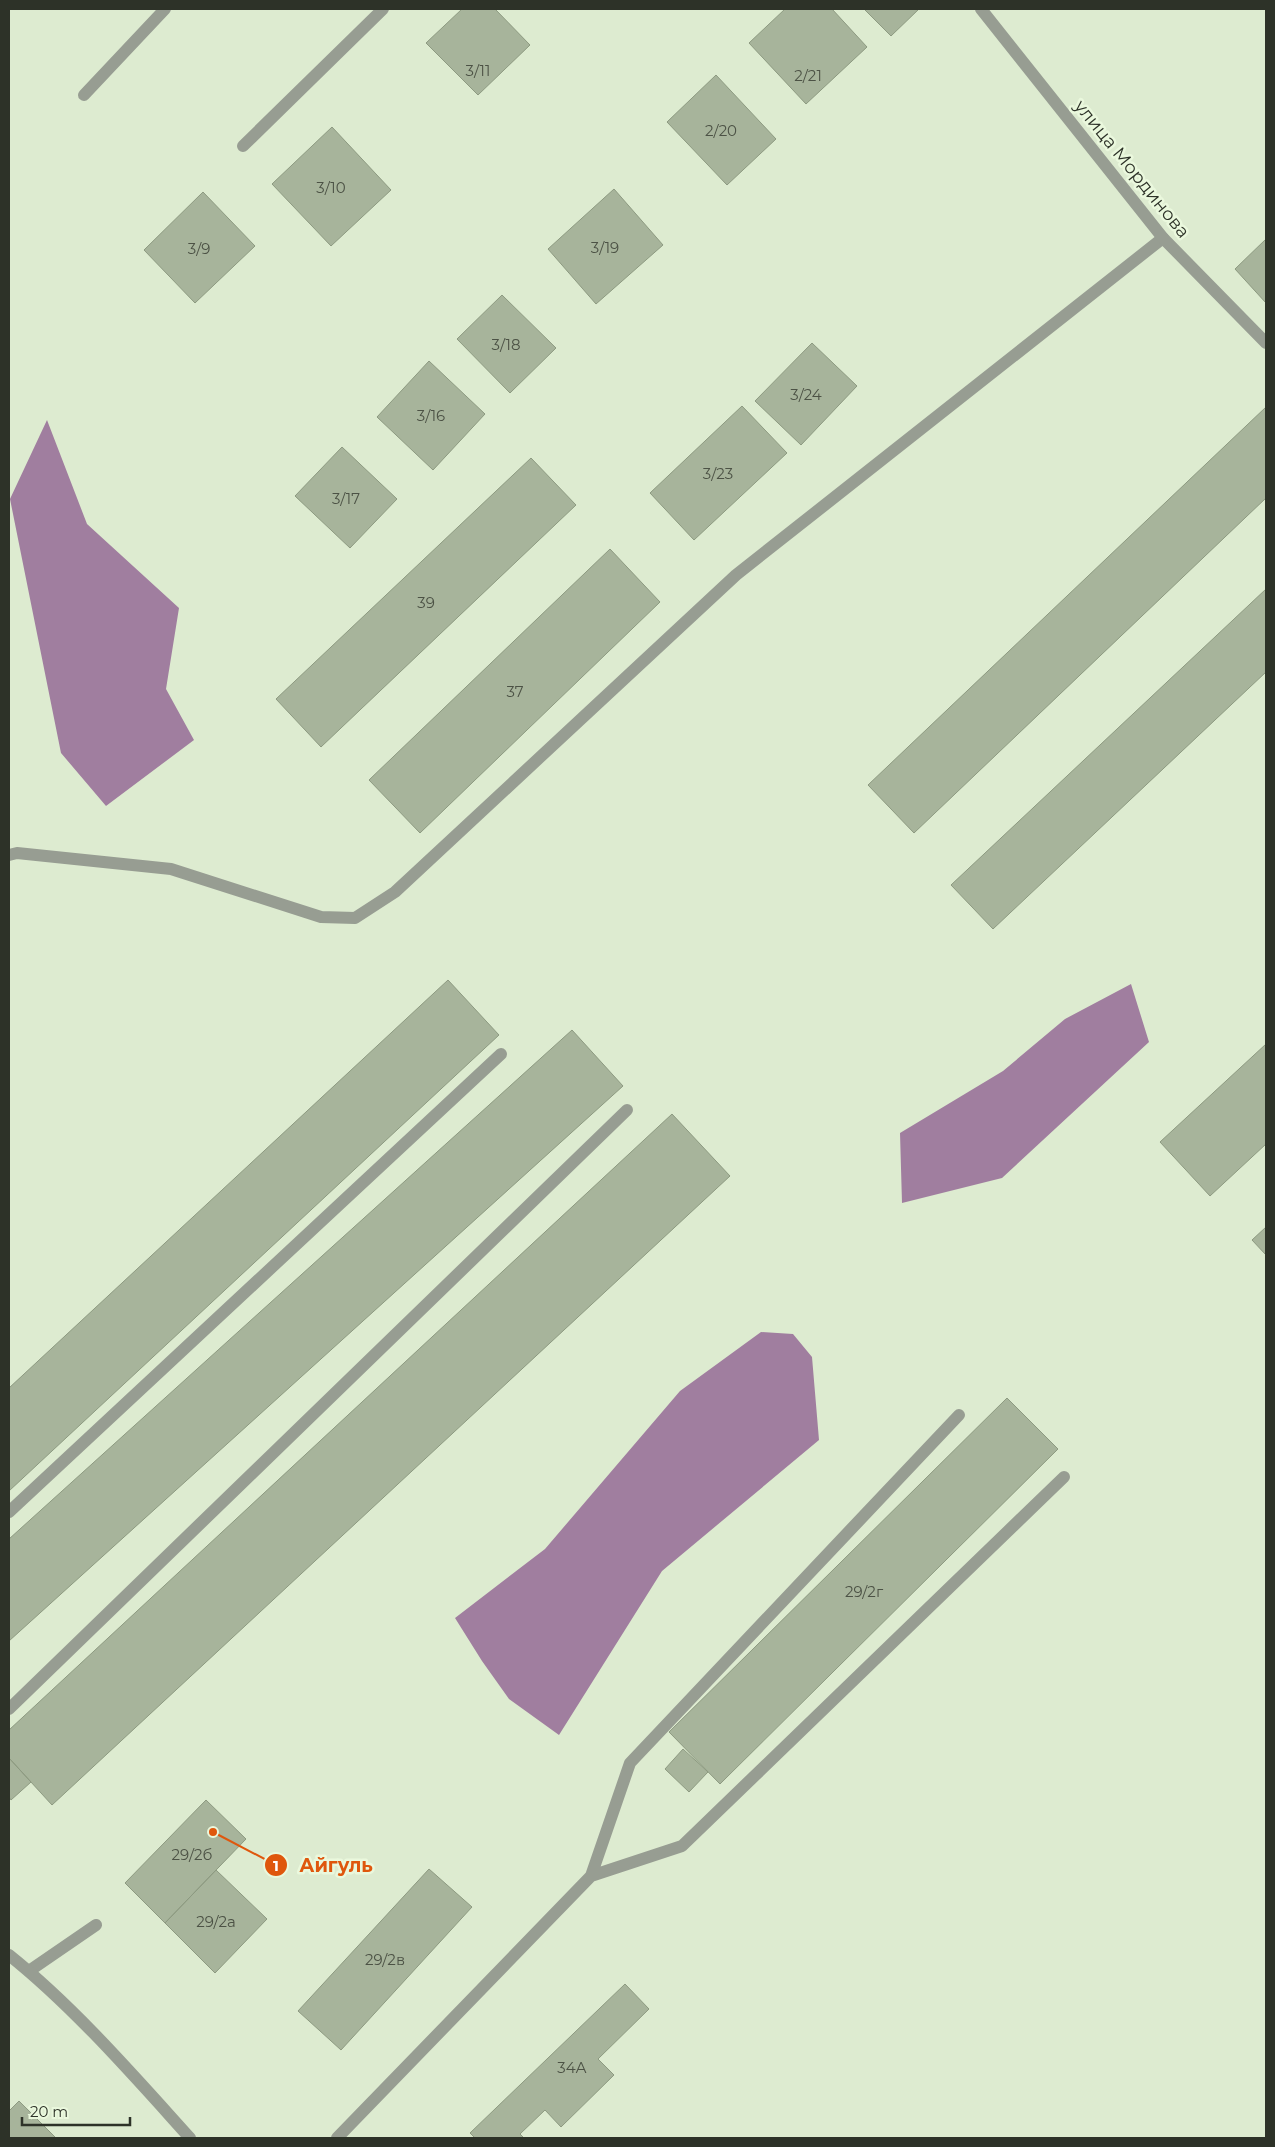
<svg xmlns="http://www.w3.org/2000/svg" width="1275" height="2147" font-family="Montserrat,sans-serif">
<rect width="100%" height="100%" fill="#ddebd0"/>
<path fill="#a07e9f" d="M 47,420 L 87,524 L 179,608 L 166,689 L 194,740 L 106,806 L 61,753 L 10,499 Z
M 1131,984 L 1149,1042 L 1002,1178 L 902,1203 L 900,1133 L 1003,1071 L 1065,1019 Z
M 761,1332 L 793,1334 L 812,1357 L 819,1440 L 662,1571 L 559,1735 L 509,1699 L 482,1661 L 455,1618 L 545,1549 L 680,1391 Z"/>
<path fill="#a7b49b" stroke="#8d9a81" d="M 462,9 L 495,9 L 530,45 L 478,95 L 426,43 Z
M 785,9 L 832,9 L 867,47 L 806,104 L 749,43 Z
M 864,9 L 919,9 L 891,36 Z
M 716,75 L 776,139 L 727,185 L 667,122 Z
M 332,127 L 391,190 L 331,246 L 272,184 Z
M 614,189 L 663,245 L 596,304 L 548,249 Z
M 203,192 L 255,246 L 195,303 L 144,250 Z
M 1266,239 L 1266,303 L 1235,269 Z
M 502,295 L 556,348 L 510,393 L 457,339 Z
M 812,343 L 857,386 L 801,445 L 755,401 Z
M 429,361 L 485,414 L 433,470 L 377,417 Z
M 742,406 L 787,453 L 694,540 L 650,493 Z
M 1266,407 L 1266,498 L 914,833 L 868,785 Z
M 342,447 L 397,499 L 350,548 L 295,496 Z
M 531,458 L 576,505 L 321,747 L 276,699 Z
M 610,549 L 660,602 L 420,833 L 369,780 Z
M 1266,589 L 1266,672 L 993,929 L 951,885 Z
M 448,980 L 499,1035 L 9,1491 L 9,1388 Z
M 572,1030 L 623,1086 L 9,1641 L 9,1539 Z
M 1266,1044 L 1266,1144 L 1210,1196 L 1160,1142 Z
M 672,1114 L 730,1176 L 52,1805 L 9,1758 L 9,1730 Z
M 1266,1227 L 1266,1255 L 1252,1240 Z
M 1007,1398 L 1058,1449 L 720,1784 L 669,1732 Z
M 683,1749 L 708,1772 L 689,1792 L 665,1769 Z
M 9,1758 L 31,1782 L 11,1800 L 9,1797 Z
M 206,1800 L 246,1839 L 165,1923 L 125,1883 Z
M 429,1869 L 472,1907 L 341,2050 L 298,2011 Z
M 216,1870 L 267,1919 L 215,1973 L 165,1923 Z
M 625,1984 L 649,2009 L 598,2059 L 614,2075 L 561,2127 L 545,2110 L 520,2134 L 524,2138 L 475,2138 L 470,2133 Z
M 19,2101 L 56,2138 L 9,2138 L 9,2111 Z"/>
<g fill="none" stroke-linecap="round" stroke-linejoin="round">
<path stroke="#979d92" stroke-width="12" d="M 84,95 L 165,9
M 9,855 L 17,853 L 171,869 L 321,917 L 355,918 L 395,892 L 736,575 L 1163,238
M 9,1709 L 627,1110
M 591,1876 L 682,1846 L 1064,1477
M 29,1971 L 96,1925
M 337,2138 L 591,1876 L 630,1763 L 959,1415"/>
<path stroke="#979d92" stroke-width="12" d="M 981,9 L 1163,238 L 1266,343
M 243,146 L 383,9
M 9,1512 L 501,1054
M 9,1955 C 74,2007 134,2076 190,2138"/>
</g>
<g text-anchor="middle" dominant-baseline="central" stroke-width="5" stroke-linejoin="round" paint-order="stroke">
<g font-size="15" fill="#4c5245">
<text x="478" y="70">3/11</text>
<text x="808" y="75">2/21</text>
<text x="721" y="130">2/20</text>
<text x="331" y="187">3/10</text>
<text x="605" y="247">3/19</text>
<text x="199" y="248">3/9</text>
<text x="506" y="344">3/18</text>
<text x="806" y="394">3/24</text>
<text x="431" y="415">3/16</text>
<text x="718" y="473">3/23</text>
<text x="346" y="498">3/17</text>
<text x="426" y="602">39</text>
<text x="515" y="691">37</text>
<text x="864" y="1591">29/2г</text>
<text x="192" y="1854">29/2б</text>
<text x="216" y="1921">29/2а</text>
<text x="385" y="1959">29/2в</text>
<text x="572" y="2067">34А</text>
</g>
<g font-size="18" fill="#2d3228" stroke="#eaf8dd">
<text transform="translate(1132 169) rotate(51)">улица Мординова</text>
</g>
</g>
<path fill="none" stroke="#df570d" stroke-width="2" d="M213 1832L276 1865"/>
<g fill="#df570d" stroke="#eaf8dd" stroke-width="2">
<circle cx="213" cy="1832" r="5"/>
<circle cx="276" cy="1865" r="12"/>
</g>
<g font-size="15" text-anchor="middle" font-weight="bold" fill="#fff">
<text x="276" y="1871">1</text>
</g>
<g font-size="19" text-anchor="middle" font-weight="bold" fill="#df570d" stroke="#eaf8dd" stroke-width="5" stroke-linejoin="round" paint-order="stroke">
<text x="336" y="1872">Айгуль</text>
</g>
<rect width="1275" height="2147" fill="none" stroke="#2d3228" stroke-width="20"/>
<path d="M22 2117v8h108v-8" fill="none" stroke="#2d3228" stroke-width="2.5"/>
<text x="30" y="2117" font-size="15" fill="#2d3228" stroke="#eaf8dd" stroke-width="4" paint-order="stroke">20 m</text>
</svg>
